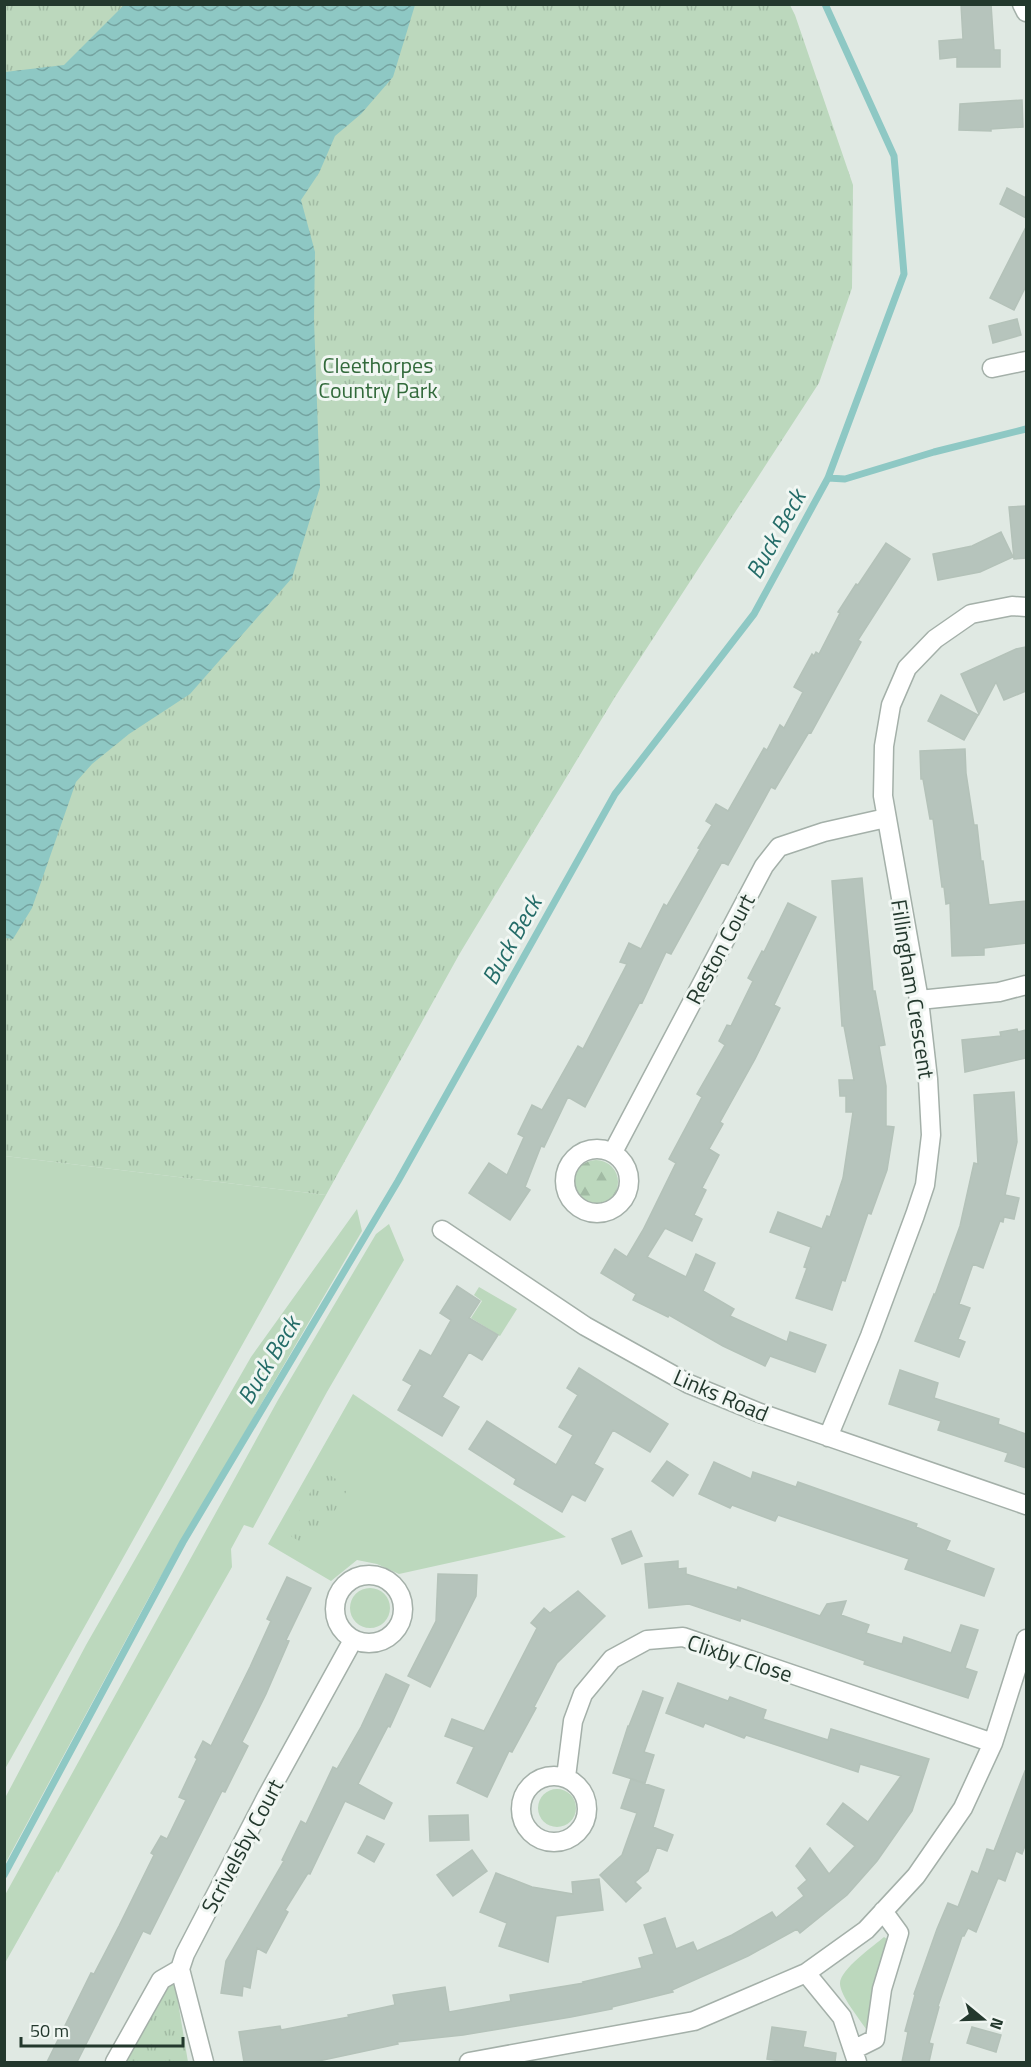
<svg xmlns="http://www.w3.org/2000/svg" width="1031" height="2067" font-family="'Titillium Web',sans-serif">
<defs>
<pattern id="forest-firs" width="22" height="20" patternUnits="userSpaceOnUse" patternTransform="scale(1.5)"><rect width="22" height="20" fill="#bcd8bd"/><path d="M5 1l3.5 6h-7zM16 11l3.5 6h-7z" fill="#a1baa3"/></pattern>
<pattern id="park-tufts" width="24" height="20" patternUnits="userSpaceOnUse" patternTransform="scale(1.5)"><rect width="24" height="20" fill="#bcd8bd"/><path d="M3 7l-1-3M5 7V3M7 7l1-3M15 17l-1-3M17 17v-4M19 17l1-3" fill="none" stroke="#a1baa3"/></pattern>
<pattern id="water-waves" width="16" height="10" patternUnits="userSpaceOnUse" patternTransform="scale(1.5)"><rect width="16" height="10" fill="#8ec8c4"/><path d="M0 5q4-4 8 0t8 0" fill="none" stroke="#74a3a0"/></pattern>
</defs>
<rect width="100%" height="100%" fill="#e0e9e3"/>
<path fill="#bcd8bd" d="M 5,1156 L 326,1195 L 5,1769 Z
M 357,1209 L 362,1231 L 154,1588 L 5,1864 L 5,1798 L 86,1645 L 251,1357 Z
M 389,1224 L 404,1260 L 327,1392 L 253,1528 L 244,1525 L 231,1549 L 232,1567 L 58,1873 L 57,1871 L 5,1963 L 5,1895 L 278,1400 L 376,1234 Z
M 479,1287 L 517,1309 L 500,1336 L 471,1318 L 482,1301 L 474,1295 Z
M 353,1394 L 566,1537 L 399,1574 L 377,1564 L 357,1560 L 331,1581 L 268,1544 Z
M350 1608a20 20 0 1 1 40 0a20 20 0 1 1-40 0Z
M538 1808a19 19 0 1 1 38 0a19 19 0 1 1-38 0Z
M 884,1937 L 887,1939 L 876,1976 L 866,2029 C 859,2018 841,1997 840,1984 C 839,1970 874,1946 884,1937 Z"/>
<path fill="url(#forest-firs)" d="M574 1182a22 22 0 1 1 44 0a22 22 0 1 1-44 0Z"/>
<path fill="url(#park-tufts)" d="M 5,5 L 790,5 L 795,15 L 853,185 L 852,288 L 819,383 L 615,697 L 460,953 L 326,1195 L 5,1156 Z
M 323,1471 L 349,1487 L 312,1549 L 286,1533 Z
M 170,1983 L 175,1984 L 188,2062 L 126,2062 L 166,1987 Z"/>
<path fill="url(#water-waves)" d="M 125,4 L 415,5 L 393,77 L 361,114 L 335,136 L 319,173 L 301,200 L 315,252 L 314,320 L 320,487 L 292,578 L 190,694 L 129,734 L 92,764 L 76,782 L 32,908 L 13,939 L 5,938 L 5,72 L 64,65 Z"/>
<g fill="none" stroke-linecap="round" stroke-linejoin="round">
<path stroke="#8ec8c4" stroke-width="7" d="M 828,478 L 845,479 L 934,452 L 1026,429
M 4,1875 L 183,1542 L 398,1181 L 615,794 L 754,614 L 828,478 L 904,274 L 894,156 L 825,4"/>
</g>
<path fill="#b6c4bc" stroke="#b4c2b9" stroke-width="1.5" d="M 961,4 L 991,4 L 994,50 L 1000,50 L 1000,67 L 957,67 L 957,57 L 940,59 L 939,41 L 963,39 Z
M 1022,100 L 1023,127 L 991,129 L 991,131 L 959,130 L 960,104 Z
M 1007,188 L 1026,198 L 1026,218 L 1000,204 Z
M 1026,227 L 1026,286 L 1014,310 L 990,298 Z
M 1017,319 L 1021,335 L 993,343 L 989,326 Z
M 1026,506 L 1026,558 L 1014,559 L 1009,507 Z
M 1001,532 L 1013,557 L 980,572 L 938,580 L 933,554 L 972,546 Z
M 886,543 L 910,559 L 858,640 L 861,642 L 811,733 L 809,732 L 775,789 L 771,787 L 728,865 L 722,862 L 671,954 L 666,952 L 642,1003 L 640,1002 L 585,1107 L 568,1097 L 544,1147 L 541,1146 L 525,1187 L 530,1190 L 510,1220 L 469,1193 L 489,1163 L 507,1175 L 524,1137 L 518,1134 L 532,1105 L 542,1110 L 578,1046 L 583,1049 L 627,964 L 620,962 L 629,943 L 641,949 L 664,904 L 667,906 L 700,849 L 698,848 L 712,825 L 706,821 L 716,804 L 728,811 L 764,748 L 767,750 L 780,725 L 784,728 L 803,692 L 794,687 L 812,654 L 814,656 L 816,652 L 819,654 L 840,613 L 838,612 L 856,584 L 858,585 Z
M 1026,647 L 1026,691 L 1004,700 L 996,682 L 979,714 L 961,674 L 1016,649 Z
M 941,695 L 978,715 L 964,740 L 928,721 Z
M 965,749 L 966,773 L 974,825 L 977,825 L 981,861 L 983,861 L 989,905 L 1026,901 L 1026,943 L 984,948 L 984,955 L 952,956 L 950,903 L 946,904 L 944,887 L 942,887 L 933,819 L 930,819 L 923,779 L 921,779 L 920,751 Z
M 862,878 L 873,991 L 875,991 L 885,1045 L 879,1046 L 886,1086 L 886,1126 L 894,1127 L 887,1170 L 871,1214 L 868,1213 L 845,1281 L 842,1280 L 832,1310 L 796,1298 L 807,1268 L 804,1267 L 811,1247 L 770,1232 L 778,1212 L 822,1229 L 827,1216 L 830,1217 L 843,1178 L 853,1112 L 846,1112 L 846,1096 L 840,1096 L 839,1080 L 854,1080 L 844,1026 L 842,1026 L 832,881 Z
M 788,903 L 816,917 L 774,1005 L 780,1008 L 755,1059 L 720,1122 L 723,1124 L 709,1149 L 719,1155 L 702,1188 L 706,1190 L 694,1215 L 702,1219 L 692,1241 L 665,1228 L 647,1257 L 686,1277 L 696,1254 L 715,1263 L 703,1291 L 734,1309 L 730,1316 L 787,1342 L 790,1332 L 826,1345 L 815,1372 L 770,1356 L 765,1366 L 723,1346 L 669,1315 L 668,1317 L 633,1300 L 636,1294 L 601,1273 L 615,1249 L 627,1257 L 643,1230 L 676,1163 L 669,1159 L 702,1097 L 697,1094 L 725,1045 L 719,1041 L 727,1025 L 731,1026 L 753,981 L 748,978 L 762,951 L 764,952 Z
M 1017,1029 L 1018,1032 L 1026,1030 L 1026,1058 L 965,1072 L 962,1040 L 1001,1036 L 1000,1032 Z
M 1014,1092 L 1017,1142 L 1005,1195 L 1019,1198 L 1014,1219 L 1004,1217 L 1003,1222 L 1000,1221 L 983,1268 L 973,1264 L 959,1304 L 970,1308 L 958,1339 L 965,1342 L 959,1357 L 915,1341 L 934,1294 L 935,1295 L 960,1226 L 974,1163 L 978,1164 L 974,1095 Z
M 457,1286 L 480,1301 L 469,1318 L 498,1335 L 482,1360 L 469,1352 L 442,1397 L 459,1407 L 442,1436 L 398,1410 L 412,1385 L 403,1380 L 420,1350 L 431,1356 L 451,1320 L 440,1313 Z
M 579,1368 L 668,1424 L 650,1452 L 613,1430 L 594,1464 L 603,1469 L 585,1501 L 572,1494 L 562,1512 L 514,1484 L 516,1479 L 469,1449 L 487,1421 L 556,1465 L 573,1435 L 559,1427 L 578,1395 L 567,1388 Z
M 900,1370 L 938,1383 L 934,1398 L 999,1419 L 998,1424 L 1026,1434 L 1026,1468 L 1005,1461 L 1008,1453 L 938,1430 L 941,1421 L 889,1404 Z
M 667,1461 L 688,1475 L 673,1496 L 652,1481 Z
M 714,1462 L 751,1479 L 753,1472 L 796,1487 L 798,1482 L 917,1524 L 916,1527 L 950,1541 L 946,1550 L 994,1569 L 984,1596 L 905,1569 L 909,1559 L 778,1515 L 775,1521 L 732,1505 L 730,1508 L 699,1494 Z
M 631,1531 L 642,1556 L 622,1564 L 612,1539 Z
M 678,1561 L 678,1569 L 686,1568 L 686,1574 L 737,1590 L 738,1587 L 820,1616 L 827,1604 L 846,1601 L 841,1615 L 869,1625 L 866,1633 L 902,1644 L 904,1637 L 951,1653 L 961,1625 L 978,1630 L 965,1668 L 977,1672 L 968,1698 L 864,1664 L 865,1661 L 741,1618 L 740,1621 L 689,1604 L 649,1608 L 645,1564 Z
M 438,1574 L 477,1575 L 476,1596 L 430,1687 L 408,1676 L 436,1621 Z
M 287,1577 L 311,1588 L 286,1640 L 289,1641 L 266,1694 L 242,1742 L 248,1746 L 225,1792 L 222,1791 L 150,1934 L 143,1931 L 77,2062 L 47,2062 L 91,1973 L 94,1974 L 119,1926 L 154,1855 L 151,1853 L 161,1836 L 167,1839 L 186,1800 L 179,1797 L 197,1759 L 195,1757 L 203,1741 L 211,1746 L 250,1667 L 271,1621 L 267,1619 Z
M 578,1591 L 605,1616 L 557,1663 L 534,1707 L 536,1708 L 512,1752 L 509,1751 L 487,1797 L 457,1783 L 474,1747 L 445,1736 L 452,1719 L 484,1731 L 537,1628 L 531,1623 L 544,1608 L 550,1613 Z
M 386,1674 L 409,1685 L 390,1727 L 388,1726 L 358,1784 L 392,1803 L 384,1819 L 345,1801 L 310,1874 L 308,1873 L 285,1910 L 288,1912 L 266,1953 L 257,1948 L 250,1988 L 243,1986 L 242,1996 L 221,1993 L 226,1961 L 284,1861 L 282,1860 L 301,1821 L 306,1824 L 333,1767 L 337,1769 L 361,1727 Z
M 678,1683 L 728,1701 L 730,1697 L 766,1710 L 763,1719 L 828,1740 L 831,1729 L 929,1759 L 912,1811 L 877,1861 L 847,1895 L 800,1933 L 797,1929 L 748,1956 L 672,1990 L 673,1992 L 612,2007 L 612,2009 L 571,2017 L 463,2035 L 397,2042 L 398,2044 L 314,2062 L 244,2062 L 239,2032 L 280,2026 L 281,2030 L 349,2017 L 348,2015 L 395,2005 L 393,1995 L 445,1987 L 449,2012 L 511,2001 L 510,1995 L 584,1983 L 583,1982 L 642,1968 L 639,1958 L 654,1954 L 644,1925 L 665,1918 L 676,1949 L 693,1942 L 697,1951 L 732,1935 L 772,1912 L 776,1918 L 804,1896 L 798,1888 L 807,1880 L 796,1866 L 810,1848 L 829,1874 L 855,1846 L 827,1824 L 843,1803 L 868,1822 L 901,1776 L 860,1764 L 858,1772 L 746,1735 L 744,1738 L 705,1723 L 703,1727 L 666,1713 Z
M 643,1691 L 663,1698 L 644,1752 L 654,1755 L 645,1783 L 613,1773 L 628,1726 L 629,1726 Z
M 1025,1771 L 1026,1772 L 1026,1843 L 1022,1854 L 1016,1851 L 1005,1881 L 998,1878 L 976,1932 L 968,1928 L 964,1936 L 962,1936 L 938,2006 L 939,2007 L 929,2043 L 933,2044 L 929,2062 L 902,2062 L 908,2032 L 905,2031 L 915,1995 L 914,1994 L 937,1929 L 948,1903 L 958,1907 L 972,1871 L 978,1874 L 987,1849 L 994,1851 Z
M 631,1779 L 664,1790 L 653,1827 L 673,1835 L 667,1851 L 657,1847 L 648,1871 L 635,1882 L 641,1888 L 626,1902 L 600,1875 L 622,1855 L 637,1813 L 621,1808 Z
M 468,1815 L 469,1840 L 430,1841 L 429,1816 Z
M 367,1836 L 384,1844 L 374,1862 L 358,1853 Z
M 472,1850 L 487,1871 L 453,1896 L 437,1875 Z
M 496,1873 L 532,1887 L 573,1894 L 572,1882 L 599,1879 L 603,1910 L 556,1916 L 548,1962 L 499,1946 L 507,1923 L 480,1912 Z
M 772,2027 L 806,2032 L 803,2047 L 836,2053 L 835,2062 L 788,2062 L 767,2059 Z
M 972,2027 L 1001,2035 L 996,2052 L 967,2043 Z"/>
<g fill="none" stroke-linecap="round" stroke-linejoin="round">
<defs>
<path id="minor" d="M 1022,4 L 1026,12
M 992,368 L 1026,361
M 919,1000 L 999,992 L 1026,985
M565 1181a32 32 0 1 1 64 0a32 32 0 1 1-64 0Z
M 613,1152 L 764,866 L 779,847 L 824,832 L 886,818
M 442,1230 L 585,1326 L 689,1384 L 760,1413 L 1026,1505
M 828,1437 L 870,1336 L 915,1215 L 925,1185 L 931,1135 L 928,1079 L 919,1000 L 883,796 L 884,746 L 891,705 L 907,668 L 935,639 L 971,614 L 1012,606 L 1026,607
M335 1609a34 34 0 1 1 68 0a34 34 0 1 1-68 0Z
M521 1809a33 33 0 1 1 66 0a33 33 0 1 1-66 0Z
M 566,1777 L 573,1721 L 583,1694 L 612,1659 L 647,1640 L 683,1637 L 993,1743
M 806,1973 L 842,2017 L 857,2062
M 853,2050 L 875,2039 L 882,1989 L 899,1933 L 883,1911
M 115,2062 L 161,1980 L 180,1969
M 204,2062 L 180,1969 L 185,1954 L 267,1796 L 353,1640
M 469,2062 L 694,2021 L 806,1973 L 866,1930 L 916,1876 L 963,1808 L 993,1743 L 1026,1639"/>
</defs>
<use href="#minor" stroke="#a4b0a9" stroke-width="21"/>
<use href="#minor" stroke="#fff" stroke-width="18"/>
</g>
<g text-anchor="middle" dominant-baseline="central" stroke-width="6" stroke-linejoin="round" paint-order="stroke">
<g font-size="22" fill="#326a3b" stroke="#f0f6f2">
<text x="378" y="365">Cleethorpes<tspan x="378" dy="25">Country Park</tspan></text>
</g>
<g font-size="22" fill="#23382d" stroke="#f0f6f2">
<text transform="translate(720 949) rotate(-62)">Reston Court</text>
<text transform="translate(913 989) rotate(81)">Fillingham Crescent</text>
<text transform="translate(721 1395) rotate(23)">Links Road</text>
<text transform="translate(740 1658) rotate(18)">Clixby Close</text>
<text transform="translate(242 1846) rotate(-62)">Scrivelsby Court</text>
</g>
<g font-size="24" font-style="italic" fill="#246c68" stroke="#f0f6f2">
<text transform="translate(775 534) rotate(-61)">Buck Beck</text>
<text transform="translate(511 940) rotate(-61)">Buck Beck</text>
<text transform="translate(268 1360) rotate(-59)">Buck Beck</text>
</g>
</g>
<rect width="1031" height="2067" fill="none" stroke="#23382d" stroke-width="12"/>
<g transform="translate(983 2019) rotate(109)" stroke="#f0f6f2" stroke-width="4.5" paint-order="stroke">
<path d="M0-4.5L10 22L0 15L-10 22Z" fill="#23382d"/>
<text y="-9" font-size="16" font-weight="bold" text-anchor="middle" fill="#23382d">N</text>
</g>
<path d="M21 2037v9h162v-9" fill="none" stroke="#23382d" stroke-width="3"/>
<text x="30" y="2037" font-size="18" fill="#23382d" stroke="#f0f6f2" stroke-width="4.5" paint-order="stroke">50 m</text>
</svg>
